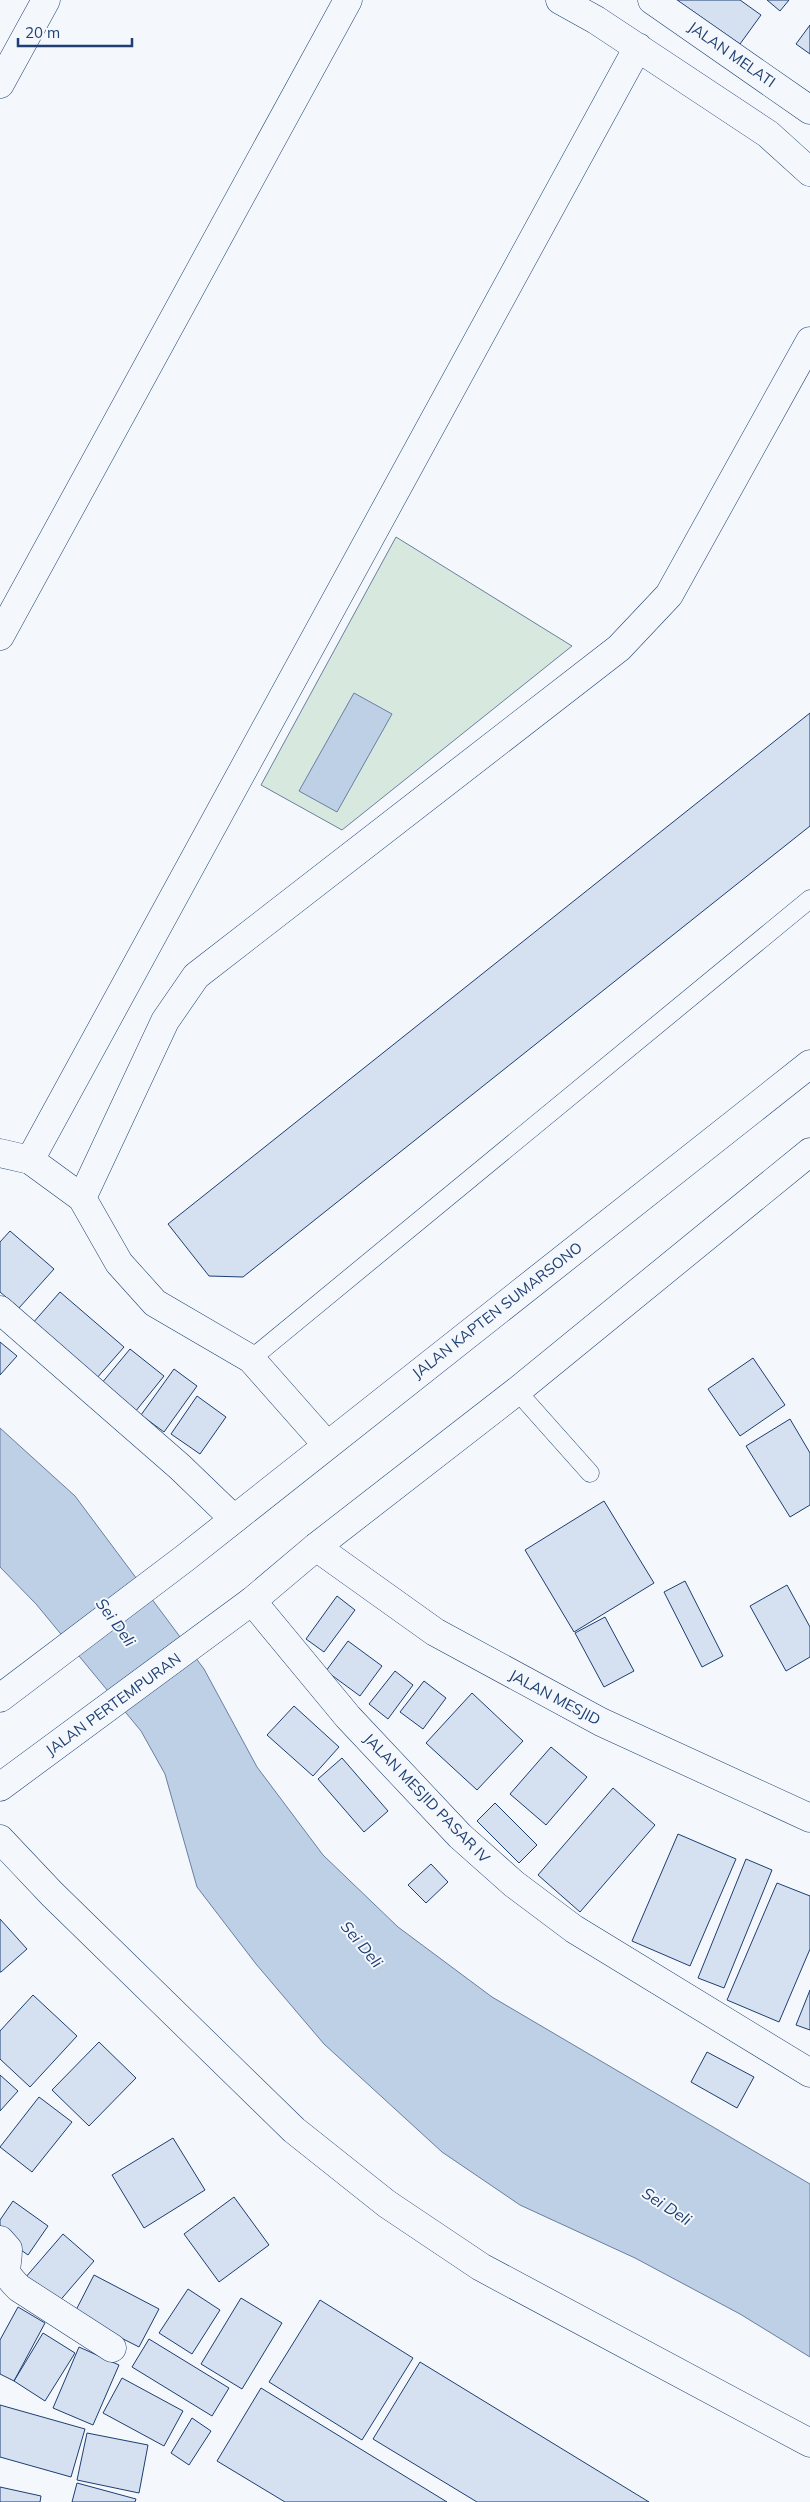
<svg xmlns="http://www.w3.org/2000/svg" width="810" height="2502" font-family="Mulish,sans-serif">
<rect width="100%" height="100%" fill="#f4f7fb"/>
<path fill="#d7e8df" stroke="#687fa3" d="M 396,537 L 572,646 L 342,830 L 261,785 Z"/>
<path fill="#bed0e5" stroke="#687fa3" d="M 354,693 L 392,714 L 337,812 L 299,791 Z
M 0,1428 L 75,1496 L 204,1669 L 257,1767 L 323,1855 L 398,1927 L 492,1997 L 810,2184 L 810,2357 L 740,2314 L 635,2258 L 520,2205 L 442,2152 L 324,2044 L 256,1964 L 197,1887 L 165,1774 L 141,1731 L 36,1604 L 0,1567 Z"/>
<path fill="#d5e0f0" stroke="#1d3f73" d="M 677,0 L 740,0 L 761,15 L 740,44 Z
M 767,0 L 789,0 L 780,11 Z
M 810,25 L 810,54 L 796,44 Z
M 810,713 L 810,826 L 243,1277 L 209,1276 L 168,1224 Z
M 10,1231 L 54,1269 L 19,1308 L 0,1292 L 0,1242 Z
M 60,1292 L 124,1347 L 96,1379 L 32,1324 Z
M 0,1342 L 17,1356 L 0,1375 Z
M 130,1349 L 164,1376 L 135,1412 L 101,1384 Z
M 753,1358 L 785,1405 L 740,1436 L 708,1389 Z
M 174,1369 L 197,1386 L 164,1432 L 141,1415 Z
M 197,1396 L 226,1417 L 200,1454 L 171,1434 Z
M 790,1419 L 810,1453 L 810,1505 L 790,1517 L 746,1446 Z
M 604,1501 L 654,1583 L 574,1632 L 525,1550 Z
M 685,1581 L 723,1656 L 702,1667 L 664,1592 Z
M 787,1585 L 810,1627 L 810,1657 L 786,1671 L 750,1606 Z
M 337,1596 L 355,1610 L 324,1652 L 306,1639 Z
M 605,1617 L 634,1671 L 604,1687 L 575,1633 Z
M 348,1641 L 382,1666 L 360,1696 L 326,1671 Z
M 395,1671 L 413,1685 L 388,1719 L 369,1704 Z
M 424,1681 L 446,1698 L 423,1729 L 400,1712 Z
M 472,1693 L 523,1741 L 477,1790 L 426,1743 Z
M 294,1706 L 339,1747 L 313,1776 L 267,1735 Z
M 551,1747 L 587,1777 L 546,1825 L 510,1794 Z
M 342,1758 L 388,1811 L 364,1832 L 318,1779 Z
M 613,1788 L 655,1825 L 580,1912 L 538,1875 Z
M 495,1803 L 537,1845 L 519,1863 L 477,1821 Z
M 678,1834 L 736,1859 L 690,1966 L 632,1941 Z
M 746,1859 L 772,1870 L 724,1988 L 698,1978 Z
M 431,1864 L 448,1882 L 426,1903 L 408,1885 Z
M 777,1883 L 810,1896 L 810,1949 L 779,2022 L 727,2000 Z
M 0,1919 L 27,1949 L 1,1972 L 0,1972 Z
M 810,1990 L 810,2030 L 796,2025 Z
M 33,1995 L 77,2036 L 30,2087 L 0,2059 L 0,2031 Z
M 99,2042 L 136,2078 L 89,2126 L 52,2090 Z
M 707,2052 L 754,2077 L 737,2108 L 691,2082 Z
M 0,2075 L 18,2091 L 0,2111 Z
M 39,2097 L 72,2122 L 32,2172 L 0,2147 Z
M 173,2138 L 205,2190 L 144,2228 L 112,2175 Z
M 234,2197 L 269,2245 L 219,2282 L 184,2234 Z
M 13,2201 L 48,2226 L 28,2255 L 0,2235 L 0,2220 Z
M 63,2234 L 94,2261 L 57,2304 L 25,2278 Z
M 94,2275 L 159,2309 L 139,2347 L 74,2314 Z
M 188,2289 L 220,2310 L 192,2354 L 159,2333 Z
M 241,2298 L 282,2323 L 242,2389 L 201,2364 Z
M 320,2300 L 413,2358 L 362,2440 L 269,2382 Z
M 18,2307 L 45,2323 L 14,2381 L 0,2374 L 0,2340 Z
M 43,2333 L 75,2353 L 45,2401 L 14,2381 Z
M 149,2339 L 229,2388 L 212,2416 L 132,2367 Z
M 79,2347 L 119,2365 L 93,2425 L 53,2408 Z
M 420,2362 L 649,2502 L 477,2502 L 373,2439 Z
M 122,2378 L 183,2411 L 164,2446 L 103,2413 Z
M 261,2388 L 447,2502 L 285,2502 L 217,2461 Z
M 0,2405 L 85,2429 L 71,2477 L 0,2457 Z
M 192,2418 L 211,2431 L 189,2465 L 171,2453 Z
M 87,2433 L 148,2445 L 139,2493 L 77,2480 Z
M 77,2483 L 136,2499 L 135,2502 L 72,2502 Z
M 0,2487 L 41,2496 L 40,2502 L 0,2502 Z"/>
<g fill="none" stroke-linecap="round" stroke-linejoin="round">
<defs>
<path id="lane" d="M 251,1359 L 810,899
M 517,1391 L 590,1473"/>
<path id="street" d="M 560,0 L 596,20 L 768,134 L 810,172
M 0,84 L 46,0
M 0,636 L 348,0
M 0,1153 L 30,1160 L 82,1198 L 119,1263 L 155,1303 L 251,1359 L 327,1445
M 30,1160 L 638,47
M 82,1198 L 165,1021 L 196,976 L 619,648 L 669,595 L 810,341
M 0,1310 L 180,1467 L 234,1519
M 252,1601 L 348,1717 L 460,1836 L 514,1884 L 574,1929 L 810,2073
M 0,1839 L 52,1894 L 294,2130 L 387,2204 L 481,2267 L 810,2443
M 0,2240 L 8,2249 C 8,2272 0,2269 19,2288 L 112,2348"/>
<path id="secondary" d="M 652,0 L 810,110
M 316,1547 L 435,1632 L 601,1722 L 810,1818"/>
<path id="highway" d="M 0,1698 L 185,1558 L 810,1064
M 0,1787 L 252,1601 L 316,1547 L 517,1391 L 810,1152"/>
</defs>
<use href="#lane" stroke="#1d3f73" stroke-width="19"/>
<use href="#street" stroke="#1d3f73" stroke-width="29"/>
<use href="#secondary" stroke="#1d3f73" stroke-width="29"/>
<use href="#highway" stroke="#1d3f73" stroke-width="29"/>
<use href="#lane" stroke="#f4f7fb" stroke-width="18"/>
<use href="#street" stroke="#f4f7fb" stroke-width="28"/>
<use href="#secondary" stroke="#f4f7fb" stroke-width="28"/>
<use href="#highway" stroke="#f4f7fb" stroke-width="28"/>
</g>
<g text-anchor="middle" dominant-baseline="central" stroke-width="4" stroke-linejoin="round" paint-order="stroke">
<g font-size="15" fill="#1d3f73" stroke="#f4f7fb">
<text transform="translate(732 54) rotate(35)">JALAN MELATI</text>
<text transform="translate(497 1310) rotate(-38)">JALAN KAPTEN SUMARSONO</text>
<text transform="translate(555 1697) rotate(28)">JALAN MESJID</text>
<text transform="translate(113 1704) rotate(-36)">JALAN PERTEMPURAN</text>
<text transform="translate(427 1798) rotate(46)">JALAN MESJID PASAR IV</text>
</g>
<g font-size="16" font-style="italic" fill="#1d3f73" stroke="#f4f7fb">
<text transform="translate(116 1622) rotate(54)">Sei Deli</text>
<text transform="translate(362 1944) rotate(50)">Sei Deli</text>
<text transform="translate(667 2206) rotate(33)">Sei Deli</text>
</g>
</g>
<path d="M18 38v8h114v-8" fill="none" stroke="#1d3f73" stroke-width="2.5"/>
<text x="25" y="38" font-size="15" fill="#1d3f73" stroke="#f4f7fb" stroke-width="4" paint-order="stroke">20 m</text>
</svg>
